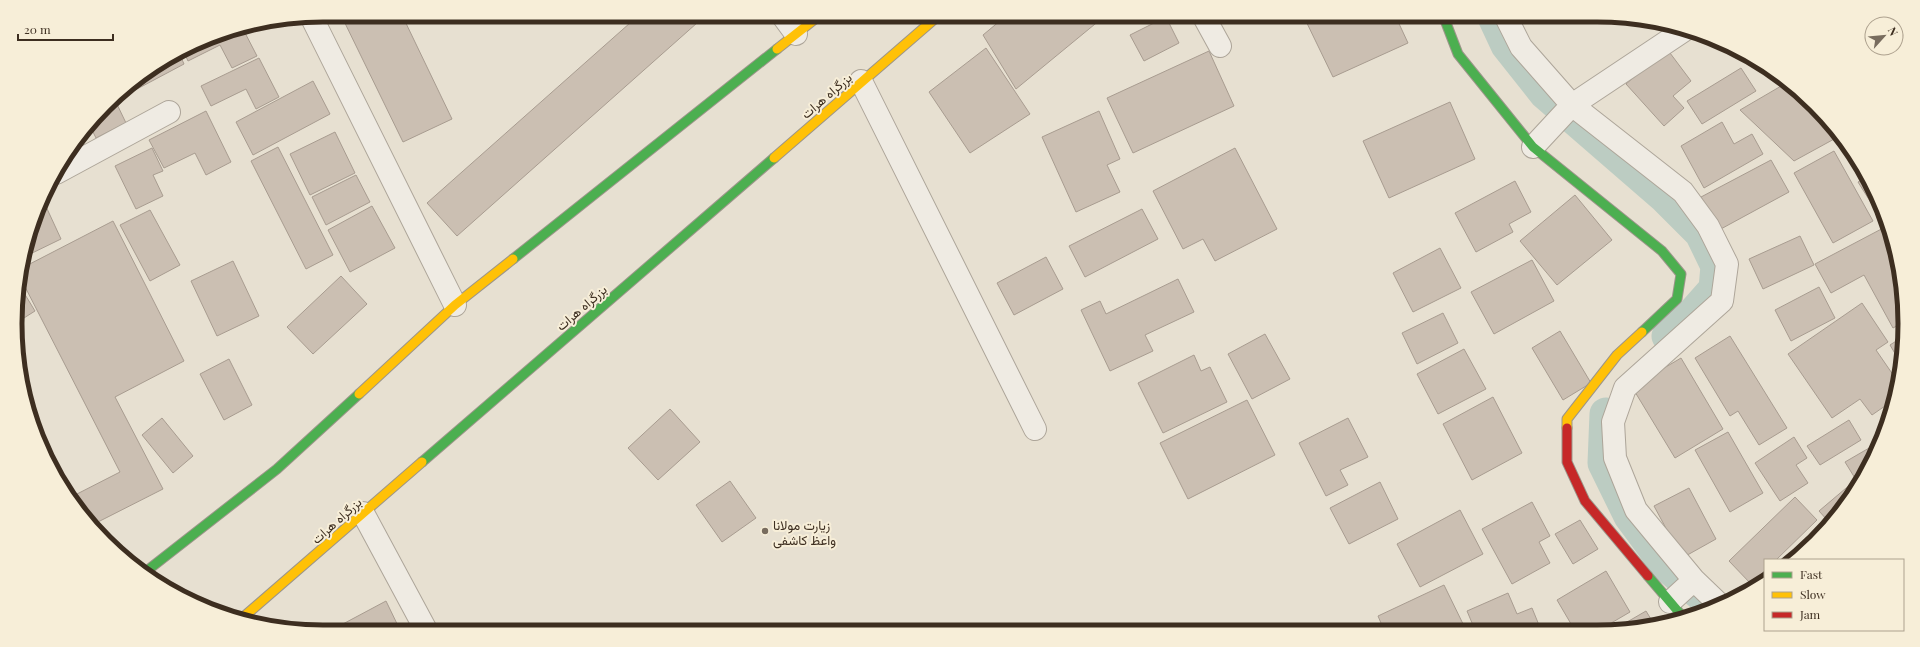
<svg xmlns="http://www.w3.org/2000/svg" width="1920" height="647" font-family="'Playfair Display',Vazirmatn,serif">
<rect width="100%" height="100%" fill="#e7e0d1"/>
<g fill="none" stroke-linecap="round" stroke-linejoin="round">
<path stroke="#bcccc2" stroke-width="33" d="M 1493,15 L 1507,45 L 1545,93 L 1665,197 L 1701,233 L 1717,266 L 1715,289 L 1692,315 L 1668,336
M 1606,414 L 1604,463 L 1630,516 L 1667,566 L 1705,598"/>
</g>
<path fill="#cbbfb2" stroke="#a89c90" d="M 341,15 L 402,15 L 452,119 L 403,142 Z
M 639,15 L 706,15 L 457,236 L 427,203 Z
M 1007,15 L 1106,15 L 1016,89 L 983,35 Z
M 1303,15 L 1395,15 L 1408,43 L 1333,77 Z
M 1166,17 L 1179,43 L 1144,61 L 1130,35 Z
M 242,27 L 257,56 L 232,68 L 220,45 L 188,61 L 184,52 L 206,38 Z
M 986,48 L 1030,114 L 970,153 L 929,92 Z
M 1667,49 L 1691,81 L 1673,96 L 1684,108 L 1664,126 L 1626,84 Z
M 1209,51 L 1234,106 L 1133,153 L 1107,98 Z
M 180,55 L 184,64 L 122,97 L 120,92 Z
M 259,58 L 279,97 L 256,109 L 246,89 L 211,106 L 201,86 Z
M 1741,68 L 1756,91 L 1702,124 L 1687,101 Z
M 313,81 L 330,114 L 253,155 L 236,122 Z
M 1788,82 L 1802,95 L 1806,102 L 1808,101 L 1824,116 L 1836,138 L 1794,161 L 1740,110 Z
M 114,98 L 126,123 L 96,138 L 89,124 Z
M 1450,102 L 1475,159 L 1389,198 L 1363,141 Z
M 206,111 L 231,162 L 206,175 L 195,153 L 164,168 L 149,140 Z
M 1099,111 L 1120,159 L 1107,165 L 1120,192 L 1076,212 L 1042,137 Z
M 1722,122 L 1734,144 L 1752,134 L 1763,154 L 1704,188 L 1681,146 Z
M 335,132 L 355,173 L 310,195 L 290,154 Z
M 278,147 L 333,255 L 306,269 L 251,161 Z
M 152,148 L 163,171 L 153,175 L 163,196 L 136,209 L 115,166 Z
M 1235,148 L 1277,229 L 1215,261 L 1203,239 L 1183,249 L 1153,191 Z
M 1834,151 L 1873,221 L 1833,243 L 1794,173 Z
M 1771,160 L 1789,192 L 1719,230 L 1701,197 Z
M 356,175 L 370,202 L 326,225 L 312,197 Z
M 1867,177 L 1884,214 L 1880,217 L 1858,182 Z
M 1515,181 L 1531,212 L 1509,224 L 1513,232 L 1476,252 L 1455,213 Z
M 1575,195 L 1612,240 L 1557,285 L 1520,241 Z
M 43,200 L 61,239 L 26,256 Z
M 372,206 L 395,248 L 350,272 L 328,230 Z
M 1142,209 L 1158,239 L 1085,277 L 1069,246 Z
M 150,210 L 180,265 L 150,281 L 120,225 Z
M 113,221 L 184,361 L 115,397 L 163,489 L 92,525 L 75,495 L 120,472 L 20,277 L 22,268 Z
M 1889,225 L 1902,283 L 1904,322 L 1893,328 L 1864,275 L 1831,293 L 1815,264 Z
M 1800,236 L 1814,265 L 1763,289 L 1749,259 Z
M 1440,248 L 1461,288 L 1413,312 L 1393,273 Z
M 1046,257 L 1063,289 L 1014,315 L 997,283 Z
M 1532,260 L 1554,301 L 1494,334 L 1471,292 Z
M 233,261 L 259,316 L 217,336 L 191,281 Z
M 341,276 L 367,304 L 313,354 L 287,327 Z
M 1178,279 L 1194,312 L 1145,335 L 1153,351 L 1110,371 L 1081,310 L 1100,301 L 1106,314 Z
M 18,283 L 35,311 L 16,323 Z
M 1819,287 L 1835,318 L 1791,341 L 1775,310 Z
M 1862,303 L 1888,342 L 1876,350 L 1898,382 L 1895,399 L 1872,415 L 1860,399 L 1832,418 L 1788,354 Z
M 1443,313 L 1458,343 L 1417,364 L 1402,333 Z
M 1560,331 L 1591,383 L 1563,400 L 1532,348 Z
M 1265,334 L 1290,379 L 1252,399 L 1228,354 Z
M 1730,336 L 1787,428 L 1759,445 L 1738,411 L 1730,416 L 1695,358 Z
M 1904,336 L 1904,343 L 1900,372 L 1895,364 L 1900,362 L 1890,345 Z
M 1464,349 L 1486,389 L 1438,414 L 1417,374 Z
M 1194,355 L 1201,371 L 1210,367 L 1227,402 L 1163,433 L 1138,383 Z
M 1681,358 L 1723,429 L 1675,458 L 1632,387 Z
M 229,359 L 252,405 L 224,420 L 200,374 Z
M 1493,397 L 1522,453 L 1472,480 L 1443,424 Z
M 1247,400 L 1275,455 L 1188,499 L 1160,443 Z
M 670,409 L 700,442 L 658,480 L 628,448 Z
M 162,418 L 193,456 L 173,473 L 142,435 Z
M 1348,418 L 1368,457 L 1340,470 L 1348,485 L 1326,496 L 1299,443 Z
M 1849,420 L 1861,440 L 1820,465 L 1807,446 Z
M 1728,432 L 1763,493 L 1730,512 L 1695,450 Z
M 1794,437 L 1807,458 L 1796,465 L 1808,483 L 1780,501 L 1755,463 Z
M 1876,444 L 1877,446 L 1864,478 L 1858,483 L 1845,462 Z
M 730,481 L 756,518 L 722,542 L 696,505 Z
M 1380,482 L 1398,519 L 1349,544 L 1330,508 Z
M 1852,483 L 1856,487 L 1828,521 L 1819,511 Z
M 1689,488 L 1716,539 L 1682,558 L 1654,506 Z
M 1795,497 L 1817,520 L 1776,560 L 1765,560 L 1765,570 L 1751,584 L 1729,561 Z
M 1532,502 L 1550,536 L 1539,542 L 1550,563 L 1512,584 L 1482,529 Z
M 1460,510 L 1483,554 L 1420,587 L 1397,544 Z
M 1580,520 L 1598,549 L 1573,564 L 1555,534 Z
M 1606,571 L 1630,612 L 1601,629 L 1574,629 L 1557,600 Z
M 1444,585 L 1466,630 L 1384,630 L 1378,616 Z
M 1508,593 L 1517,614 L 1532,608 L 1541,630 L 1475,630 L 1467,611 Z
M 386,601 L 401,632 L 344,632 L 341,625 Z
M 1646,611 L 1654,624 L 1637,629 L 1615,629 Z"/>
<g fill="none" stroke-linecap="round" stroke-linejoin="round">
<defs>
<path id="street" d="M 782,15 L 796,34
M 1203,15 L 1220,46
M 1505,15 L 1521,47 L 1572,105 L 1683,192 L 1708,226 L 1727,264 L 1722,301 L 1625,388 L 1613,422 L 1615,458 L 1636,510 L 1694,580 L 1719,604
M 311,16 L 455,305
M 861,81 L 1035,429
M 1533,147 L 1572,105 L 1686,29
M 56,173 L 169,112
M 363,513 L 427,632
M 1670,602 L 1694,580"/>
<path id="fast" d="M 1443,15 L 1458,54 L 1533,147 L 1662,251 L 1681,274 L 1677,299 L 1642,332
M 513,259 L 777,49
M 422,462 L 774,158
M 144,573 L 277,469 L 359,394
M 1648,576 L 1682,616"/>
<path id="slow" d="M 777,49 L 820,15
M 774,158 L 939,15
M 359,394 L 455,305 L 513,259
M 1567,428 L 1567,419 L 1617,355 L 1642,332
M 240,620 L 422,462"/>
<path id="jam" d="M 1567,428 L 1567,462 L 1585,501 L 1648,576"/>
</defs>
<use href="#street" stroke="#ada599" stroke-width="24"/>
<use href="#fast" stroke="#9c958a" stroke-width="11"/>
<use href="#slow" stroke="#9c958a" stroke-width="11"/>
<use href="#jam" stroke="#9c958a" stroke-width="11"/>
<use href="#street" stroke="#efebe3" stroke-width="22"/>
<use href="#fast" stroke="#4caf50" stroke-width="9"/>
<use href="#slow" stroke="#ffc107" stroke-width="9"/>
<use href="#jam" stroke="#c62828" stroke-width="9"/>
</g>
<circle fill="#786c5e" stroke="#f7eed8" stroke-width="1.5" cx="765" cy="531" r="4"/>
<g text-anchor="middle" dominant-baseline="central" stroke-width="4" stroke-linejoin="round" paint-order="stroke">
<g font-size="13" fill="#3d2e20" stroke="#f7eed8">
<text transform="translate(826 95) rotate(-41)">بزرگراه هرات</text>
<text transform="translate(581 307) rotate(-41)">بزرگراه هرات</text>
<text transform="translate(336 520) rotate(-42)">بزرگراه هرات</text>
</g>
<g font-size="13" fill="#3d2e20" stroke="#f7eed8" text-anchor="start">
<text x="773" y="524">زیارت مولانا<tspan x="773" dy="15">واعظ کاشفی</tspan></text>
</g>
</g>
<path d="M0 0H1920V647H0ZM323 22H1597A301 301 0 0 1 1898 323V324A301 301 0 0 1 1597 625H323A301 301 0 0 1 22 324V323A301 301 0 0 1 323 22Z" fill="#f7eed8" fill-rule="evenodd"/>
<path fill="none" stroke="#3d2e20" stroke-width="5" d="M323 22H1597A301 301 0 0 1 1898 323V324A301 301 0 0 1 1597 625H323A301 301 0 0 1 22 324V323A301 301 0 0 1 323 22Z"/>
<rect x="1764" y="559" width="140" height="72" fill="#f7eed8" stroke="#ada18e"/>
<rect x="1772" y="572" width="20" height="6" fill="#4caf50" stroke="#ada18e"/>
<text x="1800" y="579" font-size="12" fill="#3d2e20">Fast</text>
<rect x="1772" y="592" width="20" height="6" fill="#ffc107" stroke="#ada18e"/>
<text x="1800" y="599" font-size="12" fill="#3d2e20">Slow</text>
<rect x="1772" y="612" width="20" height="6" fill="#c62828" stroke="#ada18e"/>
<text x="1800" y="619" font-size="12" fill="#3d2e20">Jam</text>
<g transform="translate(1884 36) rotate(63)"><circle r="19" fill="#f7eed8" stroke="#ada18e"/>
<path d="M0-3L7 15L0 10L-7 15Z" fill="#786c5e"/>
<text y="-6" font-size="11" font-weight="bold" text-anchor="middle" fill="#3d2e20">N</text>
</g>
<path d="M18 34v6h95v-6" fill="none" stroke="#3d2e20" stroke-width="2"/>
<text x="24" y="34" font-size="12" fill="#3d2e20" stroke="#f7eed8" stroke-width="3" paint-order="stroke">20 m</text>
</svg>
